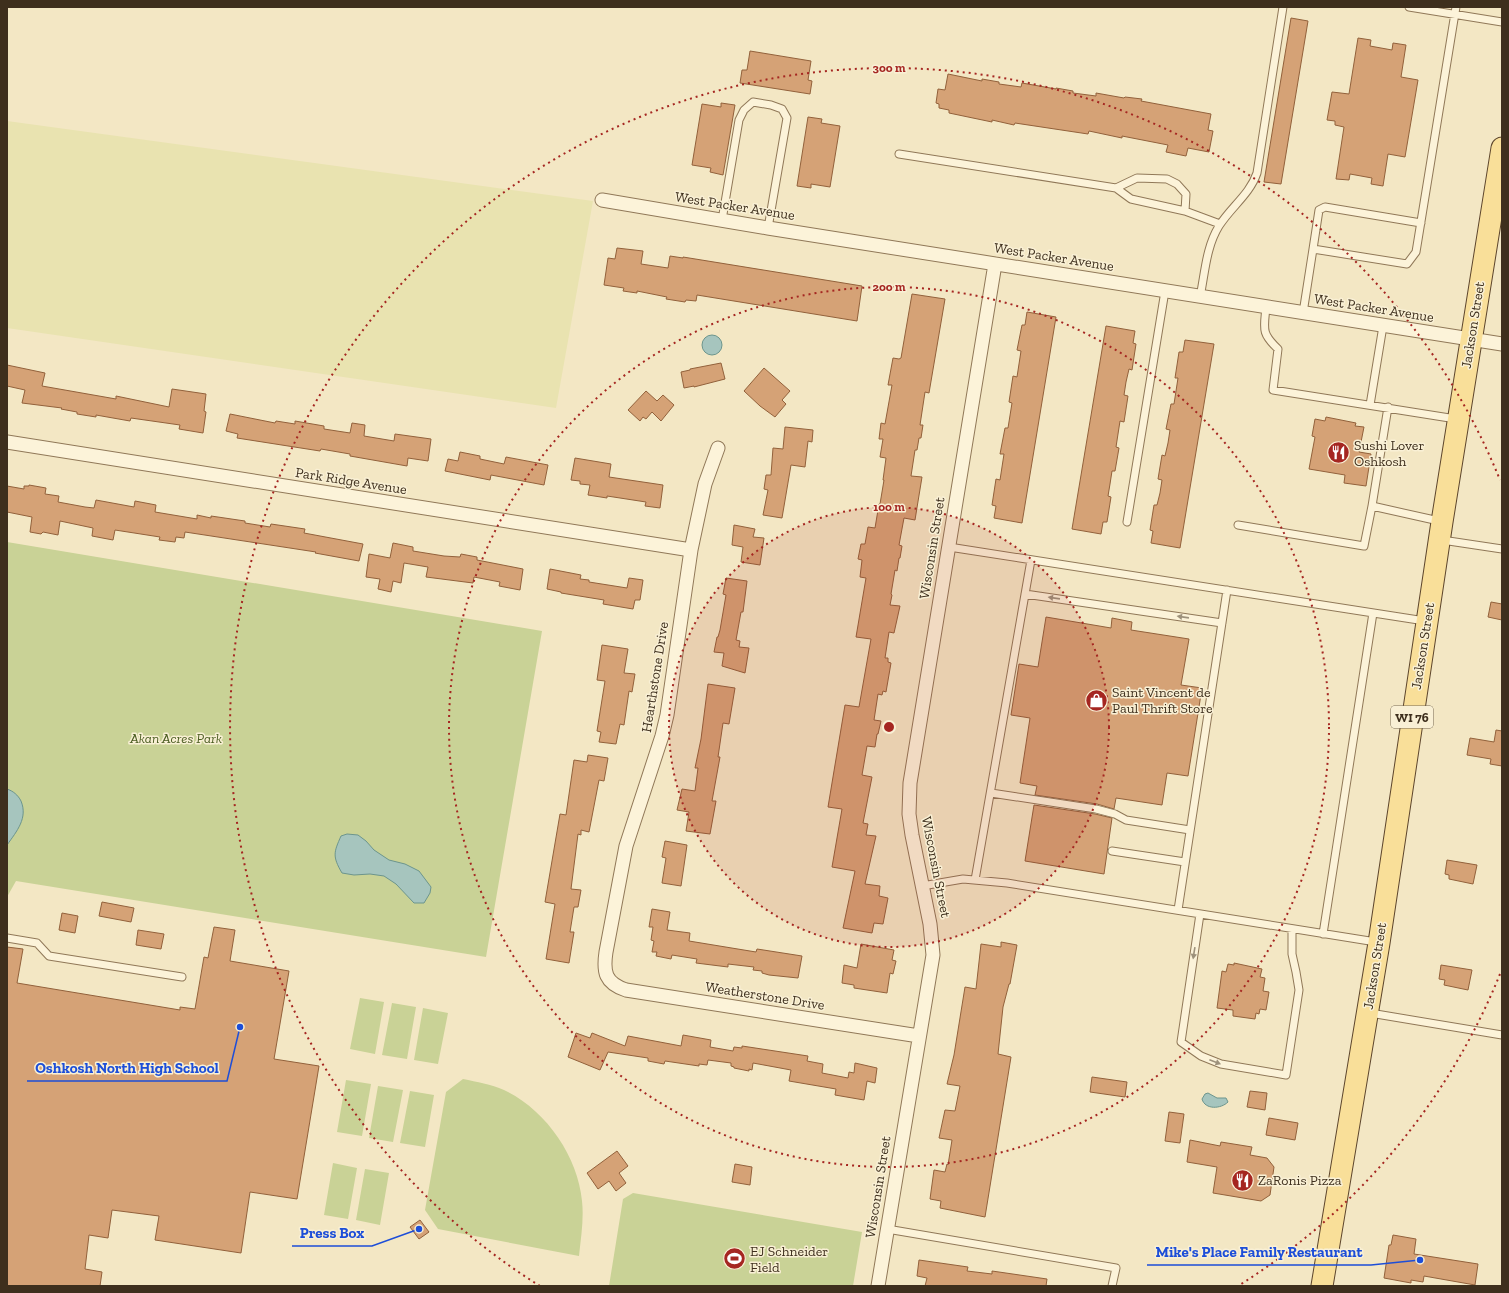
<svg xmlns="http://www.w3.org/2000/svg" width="1509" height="1293" font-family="'Zilla Slab',serif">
<rect width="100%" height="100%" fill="#f3e7c4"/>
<path fill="#e9e3b0" d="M 7,121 L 593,201 L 556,408 L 7,328 Z"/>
<path fill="#c9d296" d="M 7,542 L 542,631 L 486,957 L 16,881 L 7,897 Z
M 360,998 L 384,1002 L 375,1054 L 350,1049 Z
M 392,1003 L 416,1007 L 407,1059 L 382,1055 Z
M 423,1008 L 448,1013 L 438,1064 L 414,1060 Z
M 463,1079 C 477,1082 491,1084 504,1090 C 545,1109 578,1156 582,1201 C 584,1219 581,1237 579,1256 L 438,1229 L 425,1210 L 446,1092 Z
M 346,1080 L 371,1084 L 362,1136 L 337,1132 Z
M 378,1086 L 403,1090 L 393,1142 L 369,1138 Z
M 410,1091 L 434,1095 L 425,1147 L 400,1143 Z
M 333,1163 L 357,1168 L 348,1219 L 324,1215 Z
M 365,1169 L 389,1173 L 380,1225 L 356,1220 Z
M 633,1193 L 862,1232 L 853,1286 L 609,1286 L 623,1199 Z"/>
<path fill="#a6c5be" stroke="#6c958d" d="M702 345a10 10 0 1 1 20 0a10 10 0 1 1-20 0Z
M 7,789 C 13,791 18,795 21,801 C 28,818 17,831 7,845 Z
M 347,834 L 358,835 L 366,841 L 374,850 L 389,860 L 405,864 L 419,871 L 431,887 L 430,893 L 424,903 L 414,903 L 396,884 L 384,876 L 370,874 L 354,875 L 342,873 C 332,856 334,852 341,836 Z
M 1208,1093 L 1217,1098 L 1226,1098 L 1228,1102 C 1221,1109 1205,1110 1202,1099 L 1205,1094 Z"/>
<path fill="#d5a276" stroke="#92613b" d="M 1291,18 L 1308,21 L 1281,184 L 1264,182 Z
M 1358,38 L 1371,40 L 1370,46 L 1392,50 L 1393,43 L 1406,45 L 1401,77 L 1418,80 L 1405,157 L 1388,154 L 1383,186 L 1371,184 L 1372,178 L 1350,174 L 1349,180 L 1336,179 L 1344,127 L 1335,125 L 1335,121 L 1327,120 L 1332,92 L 1349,94 Z
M 750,51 L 811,61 L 808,80 L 812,81 L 810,94 L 740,83 L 742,70 L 747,70 Z
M 948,74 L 982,81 L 982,79 L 999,82 L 999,84 L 1021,87 L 1022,83 L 1056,89 L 1056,88 L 1073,91 L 1073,93 L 1096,96 L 1096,93 L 1124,98 L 1125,97 L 1142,99 L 1141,101 L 1211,114 L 1208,130 L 1213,131 L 1209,152 L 1188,148 L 1186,156 L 1166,152 L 1168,145 L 1122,136 L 1122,138 L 1089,131 L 1088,134 L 1015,123 L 1014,125 L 992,120 L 992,122 L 949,113 L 949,110 L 939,108 L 939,104 L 936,103 L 938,89 L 945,90 Z
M 721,103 L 735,105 L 723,175 L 710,172 L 711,168 L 692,165 L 702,104 L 721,107 Z
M 808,117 L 822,119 L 821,123 L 840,126 L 830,187 L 811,184 L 811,188 L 797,186 Z
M 617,248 L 643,251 L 641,264 L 668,268 L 670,256 L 683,258 L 683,257 L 862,286 L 857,321 L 697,295 L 696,301 L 686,300 L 685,302 L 666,299 L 667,297 L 637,291 L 637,293 L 623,291 L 624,288 L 604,285 L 608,258 L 615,259 Z
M 912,294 L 945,299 L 929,393 L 925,392 L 920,425 L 923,425 L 921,438 L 919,438 L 917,450 L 915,450 L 911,476 L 922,477 L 915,520 L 904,518 L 899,545 L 902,546 L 900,558 L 899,558 L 897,571 L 895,570 L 891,594 L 892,595 L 890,605 L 900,606 L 894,633 L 889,632 L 885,658 L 888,658 L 888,662 L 891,663 L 886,692 L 883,691 L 882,695 L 878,694 L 874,720 L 881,721 L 878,734 L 877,734 L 875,747 L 867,746 L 862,775 L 872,777 L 863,823 L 868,824 L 866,835 L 876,836 L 865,884 L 880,886 L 879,896 L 888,898 L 883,924 L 874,923 L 872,933 L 843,928 L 855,871 L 832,867 L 842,809 L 828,807 L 845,705 L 859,707 L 871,639 L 856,637 L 866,578 L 860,577 L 862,560 L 858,559 L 861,544 L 865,544 L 868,527 L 875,528 L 879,504 L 880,504 L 884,480 L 883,480 L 886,458 L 880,457 L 883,439 L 879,439 L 881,423 L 885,424 L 892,385 L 888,385 L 893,358 L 899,359 L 901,358 Z
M 1027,312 L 1056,317 L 1022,523 L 994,518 L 996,506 L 992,505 L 996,479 L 1000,480 L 1004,454 L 1000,454 L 1005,428 L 1008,428 L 1012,403 L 1009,402 L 1013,376 L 1017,377 L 1021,351 L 1017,350 L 1022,325 L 1025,325 Z
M 1106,326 L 1135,331 L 1133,343 L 1136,344 L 1132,370 L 1129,369 L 1126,382 L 1124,395 L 1128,396 L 1124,422 L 1120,421 L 1116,447 L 1119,448 L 1115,471 L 1112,471 L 1110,484 L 1108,496 L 1111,497 L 1107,522 L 1103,522 L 1101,534 L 1072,529 Z
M 1185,340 L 1214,344 L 1180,548 L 1151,543 L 1153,531 L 1150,530 L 1154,505 L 1157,505 L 1160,493 L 1162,480 L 1158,479 L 1162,455 L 1165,456 L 1168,443 L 1170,430 L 1166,429 L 1171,404 L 1174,404 L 1178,378 L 1175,378 L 1179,352 L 1183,352 Z
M 721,363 L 725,379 L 694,387 L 694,386 L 684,388 L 681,372 L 690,370 L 690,369 Z
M 7,365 L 45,373 L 42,386 L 116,399 L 116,396 L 169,407 L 172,389 L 206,394 L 204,411 L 206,412 L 203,433 L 179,429 L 180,425 L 131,418 L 130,421 L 96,415 L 96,417 L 77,414 L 77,412 L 61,409 L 62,408 L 22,403 L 25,390 L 7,386 Z
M 764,368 L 790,391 L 782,400 L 786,404 L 775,417 L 760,406 L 744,391 Z
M 646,391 L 657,401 L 663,395 L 674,405 L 661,421 L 652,412 L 646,419 L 643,417 L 640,421 L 628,410 Z
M 230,414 L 275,423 L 276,421 L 295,424 L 295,421 L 324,426 L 324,429 L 350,433 L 352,423 L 365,425 L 364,436 L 394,441 L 395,434 L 431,439 L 428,461 L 408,458 L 407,466 L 350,456 L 350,454 L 321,449 L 320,451 L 237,438 L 238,434 L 226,431 Z
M 1326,417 L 1356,423 L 1355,426 L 1364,427 L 1359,452 L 1371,454 L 1366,486 L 1344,483 L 1345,475 L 1309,469 L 1315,437 L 1312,436 L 1315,419 L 1325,421 Z
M 785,427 L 813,430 L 812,442 L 808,441 L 805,467 L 791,465 L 782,518 L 763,515 L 768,490 L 764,489 L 766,475 L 771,475 L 773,448 L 783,449 Z
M 460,452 L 480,456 L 480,459 L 504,464 L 506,457 L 548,465 L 544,485 L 491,475 L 490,480 L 445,471 L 448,459 L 458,461 Z
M 575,458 L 611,464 L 609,477 L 663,485 L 660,508 L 645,506 L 646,502 L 607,496 L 607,498 L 588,495 L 590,485 L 580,484 L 580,481 L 571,480 Z
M 29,485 L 46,488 L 45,494 L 59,496 L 58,502 L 85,507 L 94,508 L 96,500 L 134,507 L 135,501 L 156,505 L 155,512 L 197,519 L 197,515 L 211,518 L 211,516 L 245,521 L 245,523 L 270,527 L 271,524 L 305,529 L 304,533 L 363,544 L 359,561 L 315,553 L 316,552 L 185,532 L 184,538 L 176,537 L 175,542 L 159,540 L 160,537 L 115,530 L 113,540 L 92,536 L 93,528 L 60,521 L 58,535 L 43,532 L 41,534 L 30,532 L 32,517 L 7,512 L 7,486 L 24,489 L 24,486 L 29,486 Z
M 734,525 L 755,529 L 753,537 L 764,538 L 760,565 L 741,562 L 743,547 L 732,545 Z
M 393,543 L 413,547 L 413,551 L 444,556 L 460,557 L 461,554 L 477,557 L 477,560 L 523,569 L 520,590 L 499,586 L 500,582 L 474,577 L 473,583 L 426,577 L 428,567 L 404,563 L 401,583 L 393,581 L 391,592 L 378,589 L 380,579 L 366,577 L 369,554 L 390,558 Z
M 550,569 L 581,575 L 580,579 L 589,580 L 589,582 L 627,588 L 629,578 L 643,580 L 640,600 L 635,600 L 633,609 L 603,604 L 604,600 L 561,593 L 561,592 L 547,589 Z
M 726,578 L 747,581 L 743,612 L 741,612 L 736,640 L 740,641 L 739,647 L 749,648 L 745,673 L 722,666 L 724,653 L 714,652 L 717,637 L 718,637 L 720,630 L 726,595 L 723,594 Z
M 1491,602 L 1502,604 L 1502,620 L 1488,617 Z
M 1046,617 L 1111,628 L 1112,618 L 1132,622 L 1131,630 L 1189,639 L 1181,685 L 1202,688 L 1188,776 L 1167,773 L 1162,805 L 1116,798 L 1114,809 L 1097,804 L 1035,795 L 1037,786 L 1020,783 L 1030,718 L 1011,715 L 1019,664 L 1038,667 Z
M 602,645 L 628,649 L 624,673 L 635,674 L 632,692 L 629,691 L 624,725 L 620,724 L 616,744 L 599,742 L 601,732 L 597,731 L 605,681 L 597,680 Z
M 708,684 L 735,688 L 729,724 L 723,723 L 718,757 L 720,757 L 712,801 L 716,801 L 710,834 L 686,831 L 689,812 L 677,810 L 682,789 L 695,791 L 698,768 L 695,768 L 701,739 Z
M 1496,730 L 1502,731 L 1502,766 L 1490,764 L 1491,759 L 1467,755 L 1470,738 L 1494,742 Z
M 588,755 L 608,758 L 604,781 L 599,780 L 589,832 L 581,830 L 581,835 L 578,834 L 571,889 L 581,890 L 578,907 L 574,907 L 570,932 L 574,932 L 569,963 L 546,959 L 555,904 L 545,902 L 560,814 L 566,815 L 574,760 L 587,762 Z
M 1034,805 L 1095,814 L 1112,818 L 1104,874 L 1025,861 Z
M 665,841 L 687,845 L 681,886 L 662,883 L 666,858 L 662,857 Z
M 1447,860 L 1477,865 L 1473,884 L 1449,879 L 1449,875 L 1445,874 Z
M 102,902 L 134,908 L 131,922 L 99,916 Z
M 652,909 L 670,912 L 667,930 L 690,933 L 689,941 L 756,952 L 757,949 L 802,956 L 798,978 L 769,975 L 762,973 L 762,971 L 753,970 L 754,967 L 728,964 L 728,967 L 696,963 L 697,959 L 672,955 L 671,959 L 656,956 L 657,952 L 652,952 L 654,941 L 651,940 L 653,927 L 649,927 Z
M 62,913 L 78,916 L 75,933 L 59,930 Z
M 214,927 L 235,930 L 230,961 L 289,971 L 274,1059 L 319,1066 L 297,1199 L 250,1192 L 241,1253 L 155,1240 L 159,1216 L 112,1210 L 108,1238 L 89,1235 L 85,1269 L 102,1272 L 100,1286 L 7,1286 L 7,947 L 23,949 L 17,983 L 180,1010 L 180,1007 L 195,1009 L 204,957 L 208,958 Z
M 138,930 L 164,934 L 161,949 L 136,945 Z
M 1001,942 L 1017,945 L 1010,984 L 1009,984 L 1003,1007 L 998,1054 L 1011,1057 L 985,1217 L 940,1208 L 941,1201 L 930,1199 L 934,1170 L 945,1172 L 947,1164 L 948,1165 L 952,1140 L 939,1138 L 945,1110 L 955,1111 L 960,1086 L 947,1084 L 954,1055 L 965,987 L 976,989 L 981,944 L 1001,947 Z
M 861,944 L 894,950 L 892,960 L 896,961 L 893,974 L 890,973 L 887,993 L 854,988 L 854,985 L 842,983 L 844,965 L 857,968 Z
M 1234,963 L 1262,969 L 1260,977 L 1265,978 L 1263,991 L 1269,992 L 1266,1010 L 1260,1009 L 1259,1014 L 1256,1013 L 1255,1019 L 1233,1016 L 1233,1010 L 1217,1008 L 1222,971 L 1226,972 L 1228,964 L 1234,965 Z
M 1441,965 L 1472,970 L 1468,990 L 1444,985 L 1445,980 L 1439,979 Z
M 576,1033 L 590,1038 L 592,1033 L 625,1046 L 628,1036 L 681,1046 L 683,1035 L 711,1040 L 710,1047 L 733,1051 L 734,1047 L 742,1048 L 742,1046 L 808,1056 L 807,1061 L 823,1064 L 822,1073 L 848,1078 L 849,1072 L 854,1073 L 855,1063 L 877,1068 L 875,1083 L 867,1081 L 864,1100 L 835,1095 L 836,1089 L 789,1081 L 791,1070 L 753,1063 L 752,1070 L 749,1069 L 749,1071 L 734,1068 L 734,1067 L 731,1066 L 731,1063 L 708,1060 L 707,1065 L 699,1064 L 699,1066 L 665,1061 L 664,1064 L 648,1061 L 648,1058 L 608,1052 L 600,1070 L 568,1057 Z
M 1092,1077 L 1127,1082 L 1125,1097 L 1090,1092 Z
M 1250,1091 L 1267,1093 L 1265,1110 L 1247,1107 Z
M 1169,1112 L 1184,1114 L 1180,1143 L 1165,1141 Z
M 1269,1118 L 1298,1123 L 1295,1140 L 1266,1135 Z
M 1190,1140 L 1220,1146 L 1221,1142 L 1252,1147 L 1250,1155 L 1267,1158 L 1274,1167 L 1270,1195 L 1261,1201 L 1213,1193 L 1217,1167 L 1187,1162 Z
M 617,1151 L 628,1166 L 619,1173 L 626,1183 L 616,1191 L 609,1181 L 598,1189 L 587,1173 Z
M 735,1164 L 752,1167 L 750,1185 L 732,1182 Z
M 420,1220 L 429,1232 L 419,1239 L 410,1227 Z
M 1393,1235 L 1416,1239 L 1414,1254 L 1478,1264 L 1475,1285 L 1424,1276 L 1423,1282 L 1411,1280 L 1411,1283 L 1384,1278 L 1389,1245 L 1391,1245 Z
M 919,1260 L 968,1267 L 967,1271 L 992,1274 L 992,1271 L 1047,1279 L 1046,1286 L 925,1286 L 927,1278 L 917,1276 Z"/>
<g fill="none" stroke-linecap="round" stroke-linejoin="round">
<defs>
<path id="lane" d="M 1409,7 L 1502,22
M 899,154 L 1116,188 L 1131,199 L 1185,211 L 1220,224
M 1116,188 L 1137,178 L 1167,179 L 1177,184 L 1186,194 L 1185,211
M 722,220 L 739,120 L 744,110 L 753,102 L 771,105 L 782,109 L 787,118 L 768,228
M 1313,249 L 1319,210 L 1325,207 L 1421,223
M 1200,297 C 1205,273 1206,247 1219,226 C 1231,207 1250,194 1257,173 L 1283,7
M 1266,307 C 1264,329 1261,333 1278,349 L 1273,390 L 1456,419
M 1303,313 L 1313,249 L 1407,264 L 1416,252 L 1456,7
M 1370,405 L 1383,326
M 1388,407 L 1372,506 L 1439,521
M 1127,522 L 1165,291
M 1238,525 L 1364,546 L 1372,506
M 1442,540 L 1502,549
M 949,547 L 1425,621
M 1025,594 L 1222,623
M 991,793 L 1096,809 L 1115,814 L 1126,820 L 1190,830
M 1112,851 L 1185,862
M 975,880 L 1031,560
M 922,886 L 963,879 L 1007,883 L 1376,942
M 1178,910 L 1227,590
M 1200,914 L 1181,1042 L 1201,1056 L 1221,1064 L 1286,1075 L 1299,990 L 1296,972 L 1292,954 L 1292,929
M 1323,934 L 1373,613
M 7,938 L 37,943 L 49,956 L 182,977
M 1370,1013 L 1502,1035
M 887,1229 L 1116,1268 L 1112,1286"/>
<path id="street" d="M 602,200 L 768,228 L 1502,344
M 7,442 L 691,550
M 718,448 L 705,484 L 691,550 L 667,715 L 662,736 L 626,846 L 606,952 C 603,972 605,983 626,990 L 919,1036
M 878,1286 L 933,955 L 930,924 L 912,835 L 909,814 L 910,783 L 995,264"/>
<path id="primary" d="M 1322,1286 L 1379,943 L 1442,522 L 1502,148"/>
</defs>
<use href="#lane" stroke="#907858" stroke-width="9"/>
<use href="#street" stroke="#907858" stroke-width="15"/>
<use href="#primary" stroke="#5d452c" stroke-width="23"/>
<use href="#lane" stroke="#fcf3d9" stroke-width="7"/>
<use href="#street" stroke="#fcf3d9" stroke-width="13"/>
<use href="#primary" stroke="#f9df99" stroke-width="21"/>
</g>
<defs><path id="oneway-solid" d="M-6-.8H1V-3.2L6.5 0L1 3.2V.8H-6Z"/></defs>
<g fill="#9d917b">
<use href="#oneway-solid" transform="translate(1054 598) rotate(-172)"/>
<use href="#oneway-solid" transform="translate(1183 617) rotate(-172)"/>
<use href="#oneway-solid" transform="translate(1194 953) rotate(99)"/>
<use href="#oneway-solid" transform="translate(1215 1062) rotate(21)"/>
</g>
<circle cx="889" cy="727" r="220" fill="#a52621" fill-opacity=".12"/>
<g fill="none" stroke="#a52621" stroke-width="2" stroke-dasharray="2 4">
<circle cx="889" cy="727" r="220"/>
<circle cx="889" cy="727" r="440"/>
<path d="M1500 974A659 659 0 0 1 1238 1286M540 1286A659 659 0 1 1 1500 480"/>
</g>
<defs>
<symbol id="restaurant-disc" viewBox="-11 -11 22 22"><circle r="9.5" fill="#a52621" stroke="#f9f0d5"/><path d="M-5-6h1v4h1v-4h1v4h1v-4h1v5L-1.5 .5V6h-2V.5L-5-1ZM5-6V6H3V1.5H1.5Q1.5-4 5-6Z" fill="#fff"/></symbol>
<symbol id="shop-disc" viewBox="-11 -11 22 22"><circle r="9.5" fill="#a52621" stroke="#f9f0d5"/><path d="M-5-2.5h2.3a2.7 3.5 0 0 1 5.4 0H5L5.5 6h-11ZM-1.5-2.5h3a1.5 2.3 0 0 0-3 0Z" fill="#fff"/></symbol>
<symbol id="stadium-disc" viewBox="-11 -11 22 22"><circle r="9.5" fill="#a52621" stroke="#f9f0d5"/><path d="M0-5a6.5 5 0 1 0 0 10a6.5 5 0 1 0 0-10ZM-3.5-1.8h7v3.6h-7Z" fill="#fff"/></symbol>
</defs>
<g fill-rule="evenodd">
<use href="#restaurant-disc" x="1326" y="440" width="25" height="25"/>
<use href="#shop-disc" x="1084" y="688" width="25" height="25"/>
<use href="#restaurant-disc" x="1230" y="1168" width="25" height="25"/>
<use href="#stadium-disc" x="722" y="1246" width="25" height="25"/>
</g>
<g text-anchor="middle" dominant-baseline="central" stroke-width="3" stroke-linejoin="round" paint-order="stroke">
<rect fill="#f9f0d5" stroke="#766954" stroke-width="1" x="1391" y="706" width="42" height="22" rx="3"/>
<g font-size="13" font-weight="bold" fill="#3e2f1d">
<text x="1412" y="717">WI 76</text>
</g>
<g font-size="14" fill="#3e2f1d" stroke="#f9f0d5">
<text transform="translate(735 206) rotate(9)">West Packer Avenue</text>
<text transform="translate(1054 257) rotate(9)">West Packer Avenue</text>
<text transform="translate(1374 308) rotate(9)">West Packer Avenue</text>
<text transform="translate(1473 325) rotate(-81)">Jackson Street</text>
<text transform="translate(351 481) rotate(9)">Park Ridge Avenue</text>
<text transform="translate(932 548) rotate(-81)">Wisconsin Street</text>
<text transform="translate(1423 646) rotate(-81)">Jackson Street</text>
<text transform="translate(655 677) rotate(-81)">Hearthstone Drive</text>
<text transform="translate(936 867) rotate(79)">Wisconsin Street</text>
<text transform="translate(1375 966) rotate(-81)">Jackson Street</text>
<text transform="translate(765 996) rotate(9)">Weatherstone Drive</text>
<text transform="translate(878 1187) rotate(-81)">Wisconsin Street</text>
</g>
<g font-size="14" fill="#3e2f1d" stroke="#f9f0d5" text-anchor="start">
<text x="1354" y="445">Sushi Lover<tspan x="1354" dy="16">Oshkosh</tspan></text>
<text x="1112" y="692">Saint Vincent de<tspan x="1112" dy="16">Paul Thrift Store</tspan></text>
<text x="1258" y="1180">ZaRonis Pizza</text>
<text x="750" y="1251">EJ Schneider<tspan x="750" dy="16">Field</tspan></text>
</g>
<g font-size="14" font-style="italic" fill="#4b5d22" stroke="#f9f0d5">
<text x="176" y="738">Akan Acres Park</text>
</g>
</g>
<circle cx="889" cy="727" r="6" fill="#a52621" stroke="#f9f0d5" stroke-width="2"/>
<g font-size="12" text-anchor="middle" font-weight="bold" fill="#a52621" stroke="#f9f0d5" stroke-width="3" stroke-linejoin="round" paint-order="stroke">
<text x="889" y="72">300 m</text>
<text x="889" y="291">200 m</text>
<text x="889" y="511">100 m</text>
</g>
<path fill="none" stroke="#1d4ed8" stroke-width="1.5" d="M240 1027L227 1081H27M419 1229L372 1246H292M1420 1260L1371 1265H1147"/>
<g fill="#1d4ed8" stroke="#f9f0d5" stroke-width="1.5">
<circle cx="240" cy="1027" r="4"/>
<circle cx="419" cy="1229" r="4"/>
<circle cx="1420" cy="1260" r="4"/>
</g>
<g font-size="15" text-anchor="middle" font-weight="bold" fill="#1d4ed8" stroke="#f9f0d5" stroke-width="3" stroke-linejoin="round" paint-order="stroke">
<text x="127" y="1073">Oshkosh North High School</text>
<text x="332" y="1238">Press Box</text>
<text x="1259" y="1257">Mike's Place Family Restaurant</text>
</g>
<rect width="1509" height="1293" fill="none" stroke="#3e2f1d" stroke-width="16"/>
</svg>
